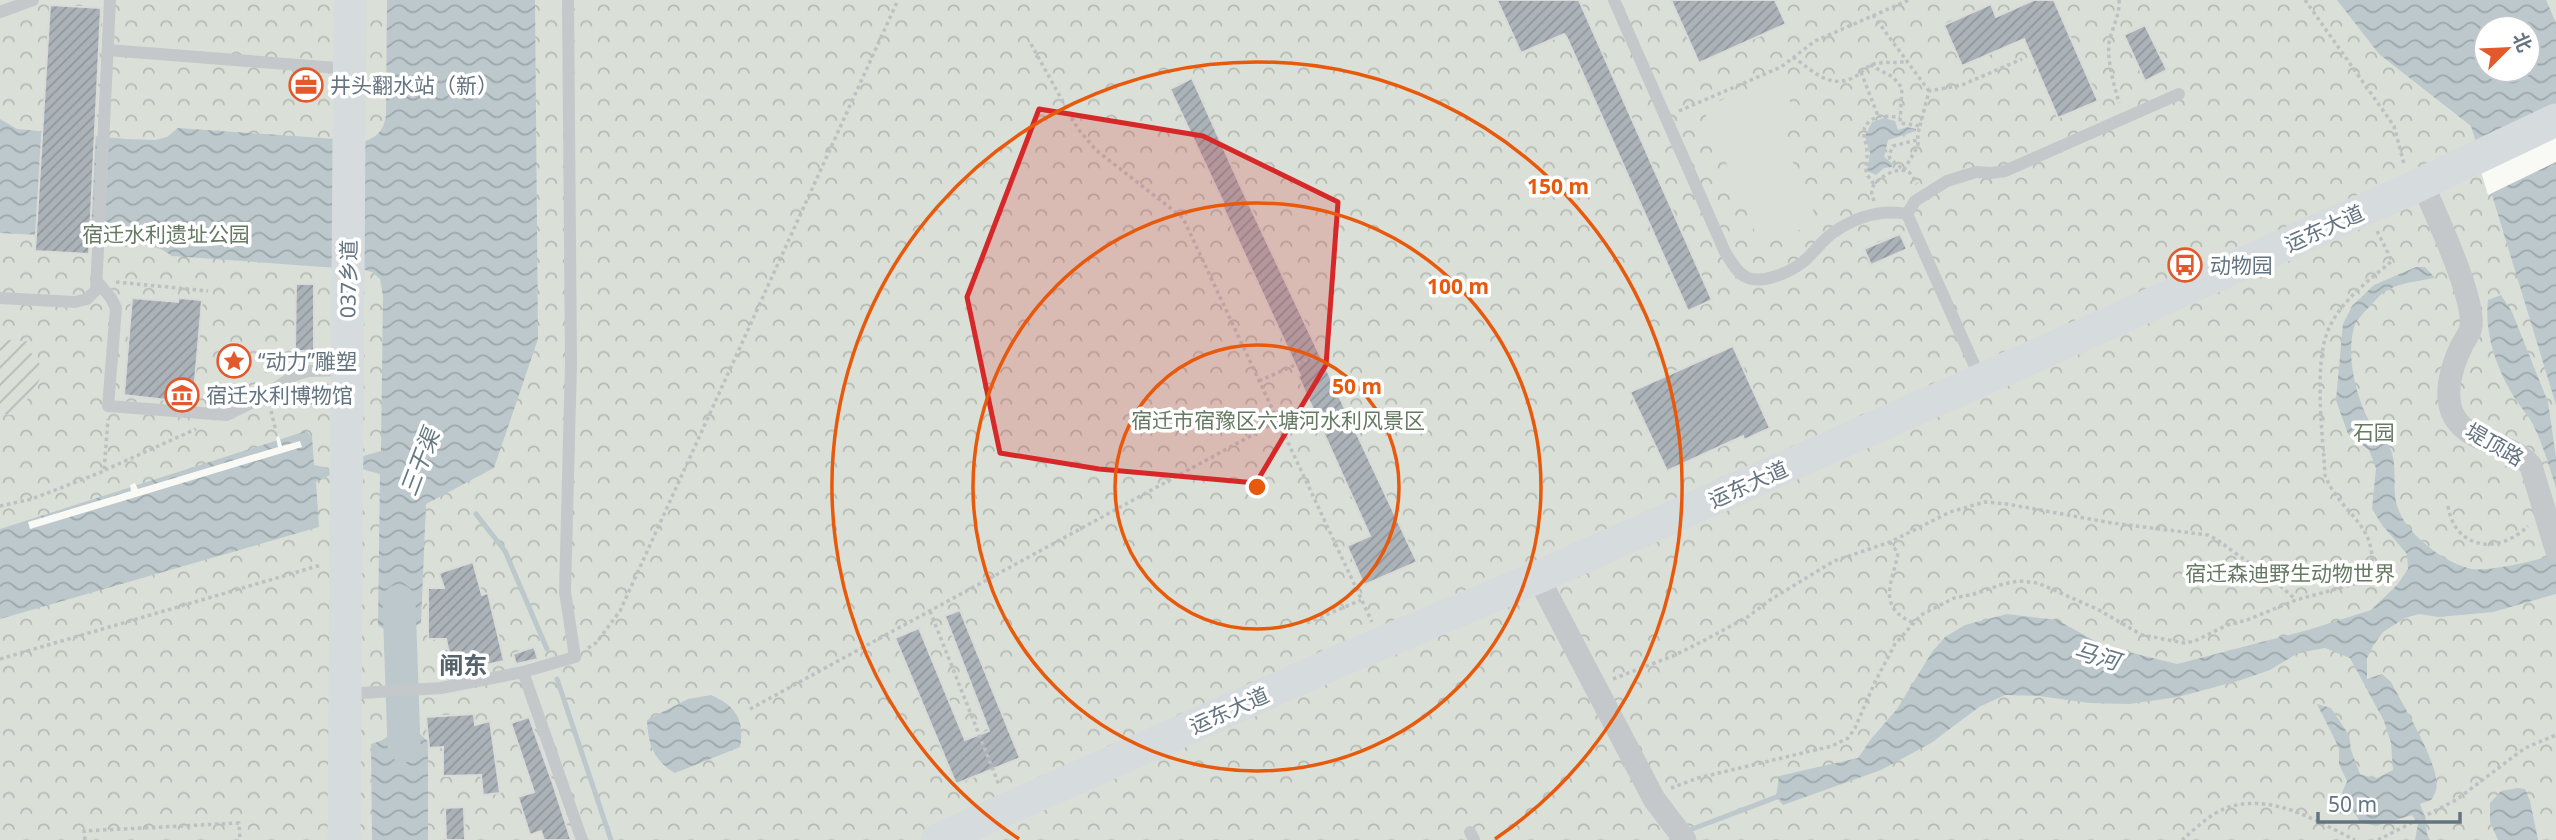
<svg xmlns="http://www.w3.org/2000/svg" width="2556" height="840" font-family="'Noto Sans','Noto Sans SC',sans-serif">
<defs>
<pattern id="park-crowns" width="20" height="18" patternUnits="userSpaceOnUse" patternTransform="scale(1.75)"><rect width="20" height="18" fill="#dae0d7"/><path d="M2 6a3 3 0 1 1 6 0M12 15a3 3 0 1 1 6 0" fill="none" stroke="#b4bab4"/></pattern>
<pattern id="garden-furrows" width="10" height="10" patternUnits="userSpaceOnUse" patternTransform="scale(1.75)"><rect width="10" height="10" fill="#dae0d7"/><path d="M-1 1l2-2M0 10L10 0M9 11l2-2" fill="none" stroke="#b4bab4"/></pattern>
<pattern id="water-waves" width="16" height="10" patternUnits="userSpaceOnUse" patternTransform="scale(1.75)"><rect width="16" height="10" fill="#bcc8cc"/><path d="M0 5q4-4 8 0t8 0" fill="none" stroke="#9ca7ab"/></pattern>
<pattern id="building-hatch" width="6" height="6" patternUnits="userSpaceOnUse" patternTransform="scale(1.75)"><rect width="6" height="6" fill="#abb3b9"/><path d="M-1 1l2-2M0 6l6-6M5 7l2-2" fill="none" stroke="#8f969c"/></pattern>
</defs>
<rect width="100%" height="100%" fill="#f9f9f6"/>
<path fill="url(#park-crowns)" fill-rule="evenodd" d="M 0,0 L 2556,0 L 2556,840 L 0,840 ZM 2486,28 L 2528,28 L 2528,70 L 2486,70 Z"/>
<path fill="url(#garden-furrows)" d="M 9,340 L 35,342 L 29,350 L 42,367 C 42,386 27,392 24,409 L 11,415 L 0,413 L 0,344 Z"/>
<path fill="#dae0d7" d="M 1779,76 L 1797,118 L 1778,127 L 1818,222 L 1761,246 L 1703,108 Z"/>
<path fill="url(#water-waves)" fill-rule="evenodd" d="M 387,0 L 535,0 L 538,339 L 494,468 L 426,504 L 421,623 L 407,631 L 404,644 L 394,644 L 390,633 L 378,625 L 380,474 L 362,469 L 363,456 L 381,451 L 383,296 L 380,279 L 372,272 L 365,270 L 172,256 L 161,249 L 120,239 L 0,233 L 0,119 L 17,129 L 126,139 L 155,140 L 167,137 L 178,128 L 365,141 C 379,137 384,128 386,115 Z
M 2337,0 L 2546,0 L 2556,23 L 2556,405 L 2471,126 L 2379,54 ZM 2486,28 L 2528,28 L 2528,70 L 2486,70 Z
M 1884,118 L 1895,121 L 1898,130 L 1907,127 L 1916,129 L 1916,131 L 1888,140 L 1884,157 L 1893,164 L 1892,167 L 1884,168 L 1876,175 L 1867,171 L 1870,153 L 1865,136 L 1872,122 Z
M 2416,267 L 2425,267 L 2435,278 C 2419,281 2397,283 2384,292 C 2378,297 2358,318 2355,324 C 2346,352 2354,387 2365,413 C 2371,426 2383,435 2390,448 C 2399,468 2390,491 2399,511 C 2409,536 2446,564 2472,569 C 2488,572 2540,560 2556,554 L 2556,594 L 2493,612 L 2439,617 L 2419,614 L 2405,618 L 2383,632 L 2373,646 L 2367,658 L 2367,679 L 2382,674 L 2391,682 C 2402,704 2442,767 2436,790 C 2435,794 2433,797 2431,800 L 2420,804 L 2426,819 L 2427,834 L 2430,840 L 2415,840 L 2418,824 L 2412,815 L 2376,826 L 2360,822 L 2342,793 L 2347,781 L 2339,764 L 2339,748 L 2317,704 L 2331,708 L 2349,735 L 2351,750 L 2360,774 L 2375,779 L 2393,770 L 2391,743 L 2384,721 L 2350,658 L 2325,648 L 2298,653 L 2270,670 L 2241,680 L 2178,697 L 2129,704 L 2089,703 L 2039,696 L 2005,695 L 1979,707 L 1931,743 L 1881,770 L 1783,805 L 1776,797 L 1779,776 L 1858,758 L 1871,739 L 1897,709 L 1932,652 L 1945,637 L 1965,625 L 2007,614 L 2057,620 L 2104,646 L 2177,664 L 2308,630 L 2371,610 L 2397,585 L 2408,569 L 2407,554 L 2382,525 L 2372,509 L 2376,468 L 2369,450 L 2348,434 L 2336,400 L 2343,324 L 2352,306 L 2374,285 Z
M 2501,295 L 2512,312 L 2548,402 L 2556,457 L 2556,488 C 2549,466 2542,441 2531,421 C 2528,415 2522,409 2518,403 C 2498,373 2484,336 2488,300 Z
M 306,431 L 312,436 L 314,465 L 329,468 L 330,475 L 316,482 L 319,527 L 0,619 L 0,529 Z
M 711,695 C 736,706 745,720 740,747 L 675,773 C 653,760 648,744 647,720 L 688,699 Z
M 396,701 L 413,701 C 414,719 412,729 428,741 L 428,840 L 372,840 L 371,744 C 397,738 396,723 396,701 Z
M 2518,788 L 2525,789 L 2530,801 L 2538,840 L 2498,840 L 2490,822 L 2490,803 L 2501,791 Z"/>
<path fill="#f9f9f6" d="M 2556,115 L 2556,162 L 2488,195 L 2476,155 Z
M 279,436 L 282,446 L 300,441 L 302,447 L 30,529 L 28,522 L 131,491 L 130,485 L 135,483 L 138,489 L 278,447 L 276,438 Z"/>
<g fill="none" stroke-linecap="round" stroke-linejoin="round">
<path stroke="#bcc8cc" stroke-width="5" d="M 476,514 L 505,551 L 547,649
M 557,679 L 611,840
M 1687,831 L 1782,795"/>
<path stroke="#bcc8cc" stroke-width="33" d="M 399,601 L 404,746"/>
</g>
<path fill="url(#building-hatch)" stroke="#dadad8" stroke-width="2" d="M 1497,0 L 1579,0 L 1712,300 L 1688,311 L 1567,38 L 1564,34 L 1521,53 Z
M 1671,0 L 1775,0 L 1786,24 L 1699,63 Z
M 2034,0 L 2054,0 L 2098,101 L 2058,118 L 2024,39 L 1962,66 L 1944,25 L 1991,4 L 1996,17 Z
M 50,5 L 101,8 L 89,254 L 35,251 Z
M 2145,25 L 2167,70 L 2145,81 L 2124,35 Z
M 1192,78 L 1241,187 L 1417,562 L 1364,585 L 1347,546 L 1370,536 L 1298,376 L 1300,375 L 1222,205 L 1224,204 L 1170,89 Z
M 1900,234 L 1907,249 L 1871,265 L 1864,249 Z
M 296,284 L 314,284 L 314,351 L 295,351 Z
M 132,298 L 178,302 L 178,298 L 202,300 L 193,403 L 124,395 Z
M 1733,346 L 1770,428 L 1744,440 L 1743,436 L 1667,471 L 1630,392 Z
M 473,562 L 482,595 L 488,593 L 504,661 L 453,672 L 446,639 L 428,639 L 428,588 L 444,588 L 439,573 Z
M 960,610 L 1020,758 L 956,784 L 895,638 L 919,628 L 965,740 L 989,731 L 945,616 Z
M 534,647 L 538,659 L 516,664 L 513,654 Z
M 474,714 L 475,725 L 490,721 L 500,793 L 483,795 L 481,775 L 443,776 L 443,747 L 429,748 L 426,717 Z
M 529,717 L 553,784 L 571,840 L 544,840 L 541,831 L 530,835 L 518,797 L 534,792 L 511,723 Z
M 464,807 L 465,840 L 446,840 L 445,808 Z"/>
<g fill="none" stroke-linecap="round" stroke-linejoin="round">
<path stroke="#bec0c3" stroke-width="3.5" stroke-dasharray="3.5 3.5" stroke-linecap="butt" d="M 2119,0 C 2120,16 2112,27 2109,43 C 2107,62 2114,84 2119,103
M 2305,0 L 2394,126 L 2404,164
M 1873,15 L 1929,91
M 1031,44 L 1078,129 L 1096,150 L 1183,218 L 1372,622
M 1793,57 C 1813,71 1831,91 1856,76 C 1863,72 1866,66 1874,64 C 1885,61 1896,64 1907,61
M 1870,65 L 1893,77 L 1902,88 L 1900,123 L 1920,126 C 1917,134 1918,139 1918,146 L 1904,170 L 1890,159 L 1889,155 L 1893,146 L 1917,140
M 1861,72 L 1878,116
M 1679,111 L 1781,67 L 1815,41 L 1909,0
M 1920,126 L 1929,91 L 1962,85 L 2022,59
M 1874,184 C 1861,169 1868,168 1867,151 C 1865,134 1857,127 1878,116 L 1900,117
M 1874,201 C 1873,197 1871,194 1872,190 C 1873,179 1897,167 1906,171 C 1912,172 1914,180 1917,184
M 116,282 L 208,291
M 1259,381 L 1315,356
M 271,411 L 276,431
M 105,470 L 196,429
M 0,506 L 32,499 L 104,471 L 108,419
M 2448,506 C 2455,550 2499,555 2528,526
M 1890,542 L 1898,553 C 1893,582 1875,607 1914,623
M 930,611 L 999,785
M 1307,623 L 1361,600
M 588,648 L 596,643 L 620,611 L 898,0
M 0,659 L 321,565
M 1613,679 L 1673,656 L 1705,640 L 1749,616 L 1770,600 L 1834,561 L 1890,542 L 1950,512 L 1985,502 L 2007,504 L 2112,523 L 2208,535 C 2219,540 2225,546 2235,553 C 2257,568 2277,582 2296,600
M 750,709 L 1278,421
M 1671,788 L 1698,778 L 1832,746 L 1848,738 L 1855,728 L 1875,682 L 1895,644 L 1921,615 L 1954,598 L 1974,594 L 2003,584 L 2019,581 L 2038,583 L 2097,609 L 2142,635 L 2185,643 L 2195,641 L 2227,625 L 2247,620 L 2296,600 L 2358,583 L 2371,576 C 2379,521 2341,517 2325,475 C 2323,437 2313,362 2329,328 C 2342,300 2369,280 2392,261 L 2377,231
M 85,840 L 84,831 L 239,823 L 240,840
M 2182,840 C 2195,829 2210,814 2226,808 C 2272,792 2316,821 2355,840
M 2378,840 L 2456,800 L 2525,748 L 2556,735"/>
<path stroke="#c4c8cb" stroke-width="12" d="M 1614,0 L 1725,252 C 1731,261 1736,272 1746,277 C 1762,285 1790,272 1803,262 C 1814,253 1822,240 1834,232 C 1856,217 1881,209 1907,214
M 0,12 L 33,0
M 108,50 L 350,69
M 96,280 L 111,298 L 116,308 L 108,406 L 227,415 L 263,397 L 295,375 L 308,371 L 345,370
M 0,298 L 75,302 L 87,299 L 96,290 L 110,0
M 1981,380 L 1907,214 L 1915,201 L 1947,181 L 1976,172 L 1991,173 L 2005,171 L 2179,94
M 523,672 L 582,840
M 345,694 L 441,688 L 523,672 L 575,657 L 565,592 L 571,364 L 568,0
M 1470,832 L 1474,840"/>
<path stroke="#c4c8cb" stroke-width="23" d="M 2423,184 C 2435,214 2475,297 2471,326 C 2471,333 2464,340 2462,345 C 2452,365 2442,397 2455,418 C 2473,446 2511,441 2531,466 L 2556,549
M 1538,577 L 1654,799 L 1685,840"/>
<path stroke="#d6dbde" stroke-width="33" d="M 344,840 L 350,0
M 937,840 L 1344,659 L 1538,577 L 2406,191 L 2556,120"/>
</g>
<path fill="#d62828" fill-opacity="0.2" stroke="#d62828" stroke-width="5" stroke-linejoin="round" d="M 1039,109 L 1203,136 L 1338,202 L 1326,365 L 1256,483 L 1099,469 L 1000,453 L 967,297 Z"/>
<g fill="none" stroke="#e8590c" stroke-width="3.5">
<circle cx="1257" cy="487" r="142"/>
<circle cx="1257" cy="487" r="284"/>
<path d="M1019 839A425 425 0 1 1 1495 839"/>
</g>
<defs>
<symbol id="office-ring" viewBox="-11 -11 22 22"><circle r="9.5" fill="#fff" stroke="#e4592b" stroke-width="1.5"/><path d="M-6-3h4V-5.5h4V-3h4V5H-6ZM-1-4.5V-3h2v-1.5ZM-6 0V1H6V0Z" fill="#e4592b"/></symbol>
<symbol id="bus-ring" viewBox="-11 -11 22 22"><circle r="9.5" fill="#fff" stroke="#e4592b" stroke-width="1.5"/><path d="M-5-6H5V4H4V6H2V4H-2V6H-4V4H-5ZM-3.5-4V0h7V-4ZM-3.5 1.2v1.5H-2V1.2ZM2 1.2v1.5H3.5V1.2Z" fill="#e4592b"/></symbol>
<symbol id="sight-ring" viewBox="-11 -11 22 22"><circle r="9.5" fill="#fff" stroke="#e4592b" stroke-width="1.5"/><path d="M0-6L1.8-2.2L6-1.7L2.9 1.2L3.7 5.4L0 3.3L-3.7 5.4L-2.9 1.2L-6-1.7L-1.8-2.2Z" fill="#e4592b"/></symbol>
<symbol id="museum-ring" viewBox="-11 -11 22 22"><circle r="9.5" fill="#fff" stroke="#e4592b" stroke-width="1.5"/><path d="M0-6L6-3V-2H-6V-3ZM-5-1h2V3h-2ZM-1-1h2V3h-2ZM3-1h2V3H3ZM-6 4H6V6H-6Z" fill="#e4592b"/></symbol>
</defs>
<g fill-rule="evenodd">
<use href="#office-ring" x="287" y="66" width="38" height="38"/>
<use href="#bus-ring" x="2166" y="246" width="38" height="38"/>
<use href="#sight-ring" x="215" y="342" width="38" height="38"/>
<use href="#museum-ring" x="163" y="376" width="38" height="38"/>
</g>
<g text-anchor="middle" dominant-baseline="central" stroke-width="7" stroke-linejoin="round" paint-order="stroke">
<g font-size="21" fill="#647481" stroke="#fff" text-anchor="start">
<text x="330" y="85">井头翻水站（新）</text>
<text x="2210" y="265">动物园</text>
<text x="258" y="361">“动力”雕塑</text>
<text x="206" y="395">宿迁水利博物馆</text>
</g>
<g font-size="21" fill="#647481" stroke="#fff">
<text transform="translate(2324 228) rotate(-24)">运东大道</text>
<text transform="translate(348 279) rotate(-89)">037乡道</text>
<text transform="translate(2495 444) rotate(30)">堤顶路</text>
<text transform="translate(1748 484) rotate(-24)">运东大道</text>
<text transform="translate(1229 710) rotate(-24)">运东大道</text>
</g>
<g font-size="21" fill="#667962" stroke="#fff">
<text x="166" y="234">宿迁水利遗址公园</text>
<text x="1278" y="420">宿迁市宿豫区六塘河水利风景区</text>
<text x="2374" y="432">石园</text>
<text x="2290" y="573">宿迁森迪野生动物世界</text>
</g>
<g font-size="23" font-style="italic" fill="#637a83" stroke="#fff">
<text transform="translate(419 462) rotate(-69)">三干渠</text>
<text transform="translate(2097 655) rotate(16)">马河</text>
</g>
<g font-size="24" font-weight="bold" fill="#56626c" stroke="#fff">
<text x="463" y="664">闸东</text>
</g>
</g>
<circle cx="1257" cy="487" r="10" fill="#e8590c" stroke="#fff" stroke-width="3.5"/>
<g font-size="21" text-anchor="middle" font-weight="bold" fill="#e8590c" stroke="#fff" stroke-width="7" stroke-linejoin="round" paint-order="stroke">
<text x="1558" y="194">150 m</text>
<text x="1458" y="294">100 m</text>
<text x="1357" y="394">50 m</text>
</g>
<g transform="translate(2507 49) rotate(66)"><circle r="33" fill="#ffffff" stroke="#c1c7cd" stroke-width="2"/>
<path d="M0-5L12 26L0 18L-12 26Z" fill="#e4592b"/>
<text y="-10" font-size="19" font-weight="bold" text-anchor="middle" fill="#647481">北</text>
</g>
<path d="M2318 812v10h142v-10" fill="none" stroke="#647481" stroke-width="3.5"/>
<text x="2328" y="812" font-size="21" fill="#647481" stroke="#ffffff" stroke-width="5" paint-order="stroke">50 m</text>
</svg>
